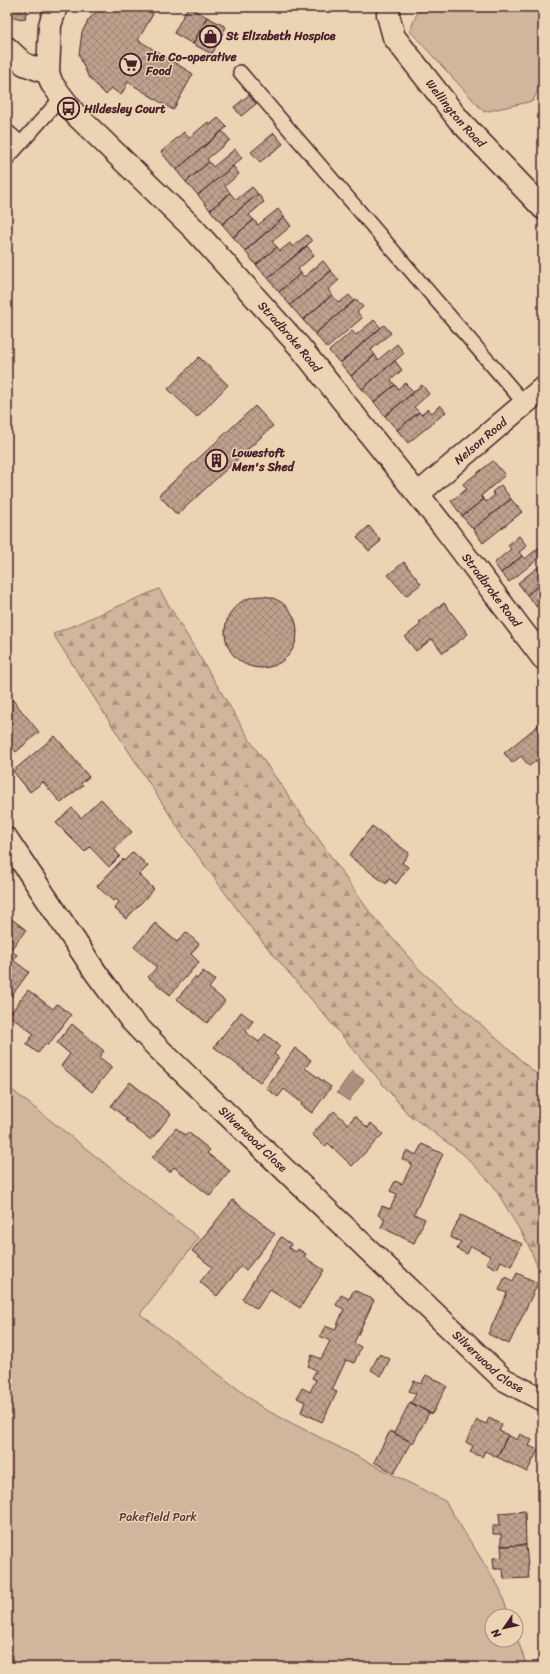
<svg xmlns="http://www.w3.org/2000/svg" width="550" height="1674" font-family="Sriracha,sans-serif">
<defs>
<pattern id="forest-firs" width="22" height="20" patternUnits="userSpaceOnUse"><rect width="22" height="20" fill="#d0b69d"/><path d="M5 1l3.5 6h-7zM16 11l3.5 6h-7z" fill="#ab9380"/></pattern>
<pattern id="building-cross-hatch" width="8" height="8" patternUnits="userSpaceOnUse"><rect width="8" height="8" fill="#bea28d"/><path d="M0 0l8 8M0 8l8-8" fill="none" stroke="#9c8373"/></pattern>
</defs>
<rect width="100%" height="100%" fill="#ebd4b3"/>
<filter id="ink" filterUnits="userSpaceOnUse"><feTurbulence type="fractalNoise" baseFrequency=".025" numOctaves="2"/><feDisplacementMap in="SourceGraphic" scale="8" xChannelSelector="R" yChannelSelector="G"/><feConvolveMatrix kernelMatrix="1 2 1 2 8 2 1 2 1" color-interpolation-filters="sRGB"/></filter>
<g filter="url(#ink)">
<path fill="url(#forest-firs)" stroke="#8d6a64" d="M 159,589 L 253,745 L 371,914 L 419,969 L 543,1080 L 543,1280 L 528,1244 L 493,1185 L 463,1154 L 408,1114 L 251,928 L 184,837 L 53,634 Z"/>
<path fill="#d0b69d" stroke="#8d6a64" d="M 479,7 L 543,7 L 543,79 L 533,101 L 484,112 L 410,31 L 418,11 Z
M 7,1086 L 199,1238 L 140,1314 L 264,1409 L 445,1501 L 500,1589 L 509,1616 L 492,1616 L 492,1640 L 516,1640 L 516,1635 L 527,1667 L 7,1667 Z"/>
<path fill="#ae8f7f" stroke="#86625d" d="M 352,1071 L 364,1080 L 349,1101 L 337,1093 Z"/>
<path fill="url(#building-cross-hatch)" stroke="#4a1f2b" d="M 11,7 L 27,7 L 25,19 L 10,17 Z
M 102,7 L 148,7 L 153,14 L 138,40 L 193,74 L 173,110 L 128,82 L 121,95 L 111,88 L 106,95 L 88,76 L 79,55 L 82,32 L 89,19 Z
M 188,7 L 207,17 L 193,44 L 174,33 Z
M 207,17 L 226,27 L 212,54 L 193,44 Z
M 249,95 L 256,104 L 241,116 L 234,107 Z
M 218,118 L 227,127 L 176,170 L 161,152 L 184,132 L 189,138 L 208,122 L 210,125 Z
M 222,131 L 230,140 L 207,159 L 209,162 L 186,182 L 176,170 Z
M 274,133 L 283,144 L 260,162 L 251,152 Z
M 235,149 L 242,158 L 198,195 L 186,182 L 209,162 L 213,167 Z
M 233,166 L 239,174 L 225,186 L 230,193 L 210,210 L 198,195 Z
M 252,187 L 258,194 L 222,224 L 210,210 L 230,193 L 236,200 Z
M 258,194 L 264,202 L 249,215 L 254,220 L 233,237 L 222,224 Z
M 278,209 L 284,217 L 245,251 L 233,237 L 254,220 L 258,225 Z
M 284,217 L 291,226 L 272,242 L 277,247 L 256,265 L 245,251 Z
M 307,235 L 312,241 L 268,278 L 256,265 L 277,247 L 280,251 L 290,243 L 292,247 Z
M 307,246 L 314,255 L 298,269 L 301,273 L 279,292 L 268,278 Z
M 323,261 L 331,271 L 290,305 L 279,292 L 301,273 L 304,277 Z
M 331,271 L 339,280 L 328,290 L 332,295 L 303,320 L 290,305 Z
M 332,295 L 339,303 L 349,295 L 354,301 L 315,334 L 303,320 Z
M 356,299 L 363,307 L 357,312 L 362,318 L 327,348 L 315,334 Z
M 374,320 L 381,328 L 340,363 L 329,351 L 352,331 L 356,335 Z
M 384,325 L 391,333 L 371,350 L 375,355 L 351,376 L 340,363 Z
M 397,344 L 404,353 L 362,389 L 351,376 L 375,355 L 378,360 Z
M 199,357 L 228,385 L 197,417 L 168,389 Z
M 395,361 L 402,370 L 391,380 L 395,385 L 374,402 L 362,389 Z
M 405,383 L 414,392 L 385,416 L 374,402 L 395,385 L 398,389 Z
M 422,385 L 429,394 L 414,407 L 419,412 L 397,430 L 385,416 Z
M 440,405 L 446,412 L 408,443 L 397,430 L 419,412 L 421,415 L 428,409 L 432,413 Z
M 255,406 L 273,426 L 177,515 L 159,495 Z
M 493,461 L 505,475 L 481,496 L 484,499 L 462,516 L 451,501 L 467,489 L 463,484 Z
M 501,485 L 511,499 L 473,529 L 462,516 L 484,499 L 486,502 L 495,495 L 492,492 Z
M 511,499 L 522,512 L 483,543 L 473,529 Z
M 369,526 L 381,541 L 369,551 L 357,537 Z
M 519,536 L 527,546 L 519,552 L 522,556 L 501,573 L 494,563 L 511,549 L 508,545 Z
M 543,544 L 543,555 L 509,582 L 501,573 L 522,556 L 525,559 Z
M 404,562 L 421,584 L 406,596 L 388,575 Z
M 543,563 L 543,582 L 527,595 L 518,583 Z
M 543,582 L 543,600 L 536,606 L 527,595 Z
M225 632a36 36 0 1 1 72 0a36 36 0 1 1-72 0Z
M 543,600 L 543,616 L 536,606 Z
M 444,603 L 468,634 L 443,653 L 432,639 L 416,651 L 405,637 L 421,624 L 419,622 Z
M 7,693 L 39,732 L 16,752 L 7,740 Z
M 541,723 L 543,725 L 543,756 L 529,766 L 521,756 L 512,763 L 504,753 Z
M 55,736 L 89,777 L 81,783 L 83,785 L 61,803 L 43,782 L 30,792 L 13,771 Z
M 543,773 L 543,784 L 537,777 Z
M 101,799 L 132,832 L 114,849 L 120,856 L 109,867 L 90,847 L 85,852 L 56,823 L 72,808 L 81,818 Z
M 372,826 L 409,853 L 402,863 L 408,867 L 396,884 L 389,879 L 386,884 L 349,856 Z
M 133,852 L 148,866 L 139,875 L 154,889 L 126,919 L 114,908 L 119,902 L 116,899 L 113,901 L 97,886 L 123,859 L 124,861 Z
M 9,917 L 26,930 L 11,949 L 7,945 L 7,920 Z
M 155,923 L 177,942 L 186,932 L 199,944 L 191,954 L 199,962 L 170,995 L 148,977 L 157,967 L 134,947 Z
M 7,948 L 17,955 L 13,960 L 29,972 L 7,1002 Z
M 203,971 L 215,980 L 209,988 L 225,1001 L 207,1023 L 177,999 L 195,977 L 197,979 Z
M 28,990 L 53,1009 L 57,1004 L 71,1015 L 48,1045 L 46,1044 L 38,1053 L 26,1044 L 34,1034 L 9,1015 Z
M 241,1012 L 253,1021 L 245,1032 L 259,1042 L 265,1034 L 280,1046 L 274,1054 L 279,1058 L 260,1082 L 214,1047 Z
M 72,1024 L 104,1051 L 99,1057 L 112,1067 L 92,1092 L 61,1066 L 70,1054 L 57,1043 Z
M 295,1048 L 311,1060 L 305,1068 L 331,1087 L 312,1113 L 301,1105 L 302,1103 L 284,1089 L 278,1097 L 266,1088 Z
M 130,1082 L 171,1114 L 151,1140 L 125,1120 L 127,1119 L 111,1106 Z
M 334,1111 L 348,1124 L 355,1116 L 368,1128 L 371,1123 L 383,1134 L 352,1166 L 328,1143 L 325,1147 L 312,1134 Z
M 176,1128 L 185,1135 L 188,1132 L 210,1150 L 207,1153 L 230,1171 L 210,1196 L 174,1167 L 170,1172 L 152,1158 Z
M 422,1144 L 443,1154 L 414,1214 L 425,1219 L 414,1243 L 381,1227 L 385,1219 L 378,1215 L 382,1206 L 390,1209 L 397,1194 L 390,1191 L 395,1181 L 402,1184 L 412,1164 L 402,1159 L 407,1150 L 416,1155 Z
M 233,1200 L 275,1234 L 246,1270 L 241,1266 L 217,1296 L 200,1282 L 212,1267 L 192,1251 Z
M 461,1215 L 522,1244 L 511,1266 L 501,1261 L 497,1269 L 486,1263 L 490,1256 L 471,1246 L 467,1254 L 457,1249 L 461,1242 L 450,1237 Z
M 281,1237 L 291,1244 L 289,1248 L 296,1252 L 298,1249 L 306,1254 L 304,1257 L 324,1270 L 300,1308 L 270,1289 L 257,1309 L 242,1299 Z
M 517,1273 L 538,1283 L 509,1344 L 488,1334 L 507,1293 L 499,1290 L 505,1277 L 513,1281 Z
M 354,1290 L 374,1300 L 354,1343 L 361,1347 L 354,1363 L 346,1360 L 332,1390 L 337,1392 L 322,1422 L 301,1412 L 305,1402 L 297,1398 L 302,1388 L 310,1392 L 316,1380 L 312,1378 L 316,1370 L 308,1366 L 312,1355 L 321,1359 L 330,1341 L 320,1336 L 325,1326 L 335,1330 L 344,1309 L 336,1305 L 341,1295 L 349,1299 Z
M 379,1354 L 390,1359 L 381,1376 L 371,1370 Z
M 426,1375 L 447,1386 L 432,1414 L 411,1403 L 416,1394 L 409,1391 L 414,1381 L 421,1384 Z
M 410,1402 L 429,1413 L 413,1443 L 394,1433 Z
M 489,1418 L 502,1425 L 499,1431 L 508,1435 L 497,1457 L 485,1451 L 482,1457 L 470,1452 L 473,1446 L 466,1442 L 477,1420 L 486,1424 Z
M 390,1431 L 411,1442 L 394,1473 L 374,1462 Z
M 520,1434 L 532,1440 L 529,1446 L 538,1450 L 527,1472 L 497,1457 L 508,1435 L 517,1440 Z
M 525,1511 L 526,1545 L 501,1546 L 501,1534 L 493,1534 L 493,1525 L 500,1525 L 499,1513 Z
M 526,1545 L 529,1578 L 504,1579 L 503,1569 L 494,1569 L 493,1558 L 502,1557 L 501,1546 Z"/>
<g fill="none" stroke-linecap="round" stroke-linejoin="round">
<defs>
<path id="lane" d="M 240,72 L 525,404
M 7,131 L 21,143
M 7,159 L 62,97"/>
<g id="street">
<path id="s1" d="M 389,7 L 388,15 L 394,37 L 459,120 L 543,208"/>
<path id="s2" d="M 418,494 L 543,388"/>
<path id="s3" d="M 7,839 L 96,973 L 131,1020 L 158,1048 L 503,1379 L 539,1398 L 543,1398"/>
</g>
<g id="secondary">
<path id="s4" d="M 56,7 L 50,25 L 48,73 L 52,84 L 75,114 L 193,228 L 299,346 L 443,526 L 543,658"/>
<path d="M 7,48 L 24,64 L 48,73"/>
</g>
</defs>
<use href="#lane" stroke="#4a1f2b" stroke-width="16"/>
<use href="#street" stroke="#4a1f2b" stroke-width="25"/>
<use href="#secondary" stroke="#4a1f2b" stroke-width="25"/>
<use href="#lane" stroke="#ebd4b3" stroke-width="13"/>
<use href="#street" stroke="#ebd4b3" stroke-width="22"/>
<use href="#secondary" stroke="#ebd4b3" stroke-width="22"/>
</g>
</g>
<defs>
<symbol id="shop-ring" viewBox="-11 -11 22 22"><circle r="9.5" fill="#ebd4b3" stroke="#4a1f2b" stroke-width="1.5"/><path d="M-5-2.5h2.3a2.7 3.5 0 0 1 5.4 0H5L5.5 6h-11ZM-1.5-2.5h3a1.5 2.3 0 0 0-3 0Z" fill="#4a1f2b"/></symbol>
<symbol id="supermarket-ring" viewBox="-11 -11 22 22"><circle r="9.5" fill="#ebd4b3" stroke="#4a1f2b" stroke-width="1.5"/><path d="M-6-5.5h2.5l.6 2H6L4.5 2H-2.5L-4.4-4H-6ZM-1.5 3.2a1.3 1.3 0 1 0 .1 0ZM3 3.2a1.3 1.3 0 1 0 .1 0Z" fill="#4a1f2b"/></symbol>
<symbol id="bus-ring" viewBox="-11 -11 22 22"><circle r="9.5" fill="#ebd4b3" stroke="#4a1f2b" stroke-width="1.5"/><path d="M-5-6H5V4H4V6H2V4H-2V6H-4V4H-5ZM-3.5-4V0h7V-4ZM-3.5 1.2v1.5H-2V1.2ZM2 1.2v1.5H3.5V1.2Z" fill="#4a1f2b"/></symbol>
<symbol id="building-ring" viewBox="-11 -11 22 22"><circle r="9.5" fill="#ebd4b3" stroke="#4a1f2b" stroke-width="1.5"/><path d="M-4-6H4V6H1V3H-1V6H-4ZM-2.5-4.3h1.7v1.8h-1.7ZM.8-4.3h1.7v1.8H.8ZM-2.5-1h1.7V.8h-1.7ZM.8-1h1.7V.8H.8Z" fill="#4a1f2b"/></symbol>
</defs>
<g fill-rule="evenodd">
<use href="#shop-ring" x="198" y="24" width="25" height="25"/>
<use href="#supermarket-ring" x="118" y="52" width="25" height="25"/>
<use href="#bus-ring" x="56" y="96" width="25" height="25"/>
<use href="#building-ring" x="204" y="448" width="25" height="25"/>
</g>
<g text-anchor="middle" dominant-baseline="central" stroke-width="3" stroke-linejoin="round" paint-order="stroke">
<g font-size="12" font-weight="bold" fill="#4a1f2b" stroke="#ebd4b3" text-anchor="start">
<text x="226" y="36">St Elizabeth Hospice</text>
<text x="146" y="57">The Co-operative<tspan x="146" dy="14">Food</tspan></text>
<text x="84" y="109">Hildesley Court</text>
<text x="232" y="453">Lowestoft<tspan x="232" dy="14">Men's Shed</tspan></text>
</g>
<g font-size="12" fill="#4a1f2b" stroke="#ebd4b3">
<text stroke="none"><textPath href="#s1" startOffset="129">Wellington Road</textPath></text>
<text stroke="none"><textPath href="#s4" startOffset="426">Stradbroke Road</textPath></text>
<text stroke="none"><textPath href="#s2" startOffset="82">Nelson Road</textPath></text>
<text stroke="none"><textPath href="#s4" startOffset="750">Stradbroke Road</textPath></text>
<text stroke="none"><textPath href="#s3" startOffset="390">Silverwood Close</textPath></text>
<text stroke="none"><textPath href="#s3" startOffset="714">Silverwood Close</textPath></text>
</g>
<g font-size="12" fill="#5e363c" stroke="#ebd4b3">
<text x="158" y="1517">Pakefield Park</text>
</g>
</g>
<rect width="550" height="1674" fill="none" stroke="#ebd4b3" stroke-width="24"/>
<rect x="12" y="12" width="526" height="1650" fill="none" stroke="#4a1f2b" stroke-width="1.5" filter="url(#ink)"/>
<g transform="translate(504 1628) rotate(236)"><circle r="19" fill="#ebd4b3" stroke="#ab8c7d"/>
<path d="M0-3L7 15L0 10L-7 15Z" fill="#4a1f2b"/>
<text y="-6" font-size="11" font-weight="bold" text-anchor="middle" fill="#4a1f2b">N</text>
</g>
</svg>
